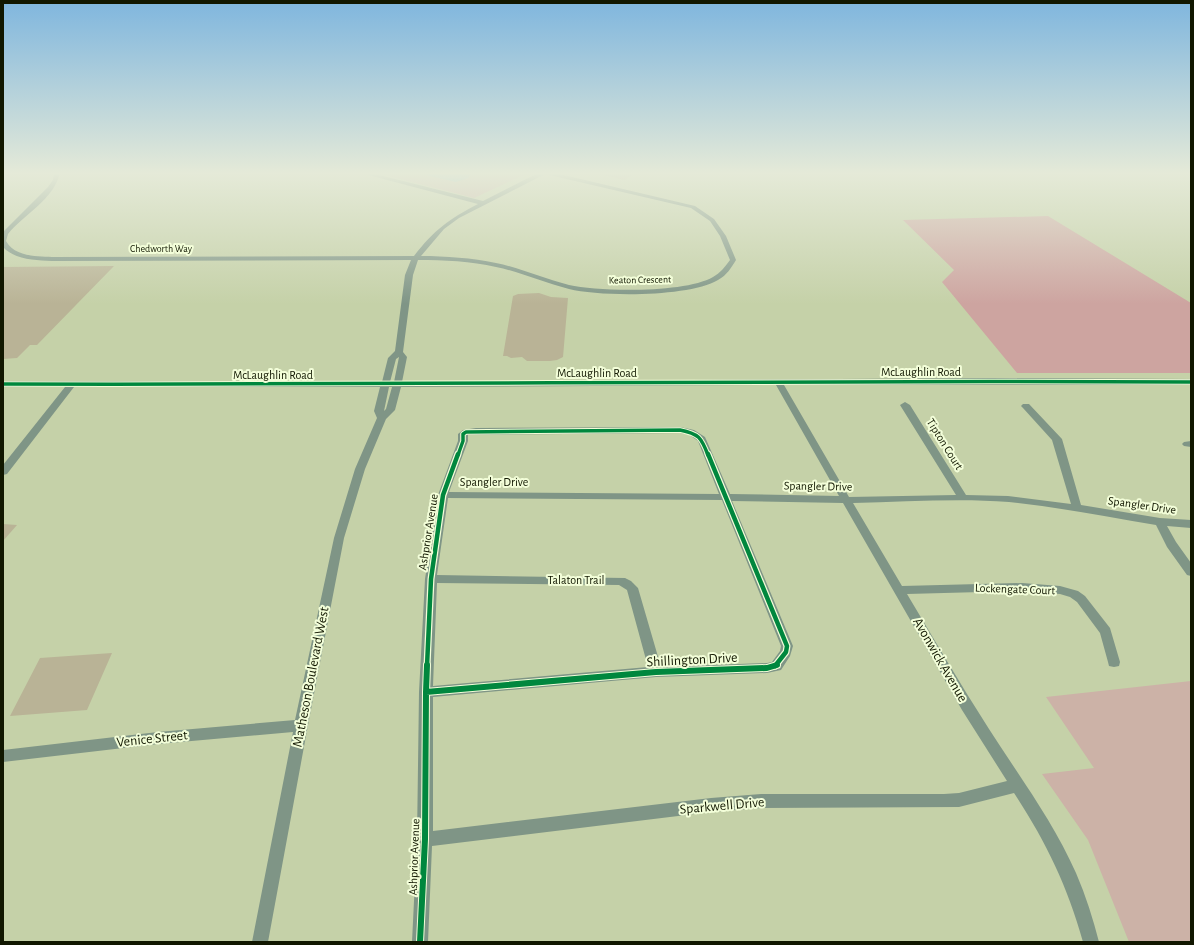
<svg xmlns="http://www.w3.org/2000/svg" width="1194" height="945" font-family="'Alegreya Sans',sans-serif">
<rect width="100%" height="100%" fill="#c5d1a8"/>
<path fill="#ccb2a7" d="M 385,172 L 530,172 L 474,198 L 381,174 Z
M 1191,681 L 1191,942 L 1129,942 L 1088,840 L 1042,774 L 1094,768 L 1046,697 Z"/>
<path fill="#cda4a0" d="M 1048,216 L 1191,303 L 1191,373 L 1017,373 L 942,282 L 954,270 L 903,220 Z"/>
<path fill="#81b8d0" d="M 426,172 L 470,172 L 471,174 L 468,178 L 456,182 L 426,175 Z"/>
<path fill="#b9b396" d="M 603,172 L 637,172 L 625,180 L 603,175 Z
M 114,266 L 37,345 L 30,345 L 17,358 L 3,359 L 3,267 Z
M 539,293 L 551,297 L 568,298 L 563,357 L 557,360 L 550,361 L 527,361 L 522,357 L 511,358 L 507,356 L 503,356 L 513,296 L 518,294 Z
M 3,524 L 17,525 L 3,541 Z
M 112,653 L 87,710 L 10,716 L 40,658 Z"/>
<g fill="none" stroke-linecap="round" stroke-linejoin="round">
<path fill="#7f9586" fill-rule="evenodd" d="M 3,172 L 12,172 L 3,174 Z
M 54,172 L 60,172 C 55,199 24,214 8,234 L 6,241 C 15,257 36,256 52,257 L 414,256 C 434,230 449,219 478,204 L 357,172 L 367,172 L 483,201 L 540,172 L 551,172 L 695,206 L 714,219 L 726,236 L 736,260 C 731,268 727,275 718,280 C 690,297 602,297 569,289 C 544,283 521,272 496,267 C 471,261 444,260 418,260 L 413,275 L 403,352 L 407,357 L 402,382 L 992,378 L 1191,379 L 1191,385 L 784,385 L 849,497 L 956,495 L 900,405 L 905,402 L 910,405 L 966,495 L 1008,496 L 1071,504 L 1052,440 L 1023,408 L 1021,406 L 1023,404 L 1029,404 L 1062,439 L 1081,505 L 1160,518 L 1191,520 L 1191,528 L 1167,526 L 1176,542 L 1191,563 L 1191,576 L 1187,575 L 1167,547 L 1156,525 C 1107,517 1058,507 1009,502 C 958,498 905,502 853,503 L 902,586 L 1022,583 L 1060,586 L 1078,591 L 1085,596 L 1110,628 L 1120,662 L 1119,666 L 1114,667 L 1109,666 L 1108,662 L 1100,633 L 1077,602 L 1070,597 L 1060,594 L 1022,591 L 907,594 C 934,639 960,684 989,729 C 1019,776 1053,821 1076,873 C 1086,896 1093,919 1099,942 L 1083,942 C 1067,885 1046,842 1014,793 L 959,807 L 761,808 L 711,812 L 432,846 L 428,942 L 412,942 L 417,839 L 419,692 L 425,579 L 438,495 L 458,441 L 458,434 L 463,430 L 476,428 L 680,427 L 694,430 L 705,437 L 730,494 L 839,496 L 776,385 L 401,387 L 395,410 L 386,419 L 365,469 L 344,538 L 308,725 L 268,942 L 252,942 L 293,732 L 158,744 L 3,762 L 3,750 L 158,732 L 295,720 L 334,538 L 355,469 L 377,418 L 374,411 L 380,387 L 74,387 L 7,474 L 3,475 L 3,465 L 65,387 L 3,387 L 3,381 L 382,382 L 388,358 L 395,351 L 405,275 L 411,260 L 52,261 C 35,260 15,260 3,247 L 3,232 L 48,187 L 53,180 ZM 545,174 L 691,208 L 710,221 L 720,236 L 730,260 C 725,267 720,273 713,277 C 686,293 600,292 569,285 C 544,279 521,268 496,263 C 472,258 446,256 421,256 L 444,229 L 459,218 ZM 399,357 L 394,382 L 390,382 L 396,359 ZM 389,387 L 392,387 L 386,409 L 384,411 ZM 680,433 L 688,434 L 698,441 L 719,494 L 449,492 L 468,441 L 468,435 ZM 448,498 L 722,500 L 781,646 L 780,651 L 772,662 L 767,663 L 661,667 L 638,588 L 631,581 L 625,578 L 437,575 ZM 732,501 L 843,503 L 962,710 L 1007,781 L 959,793 L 944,794 L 761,794 L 711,798 L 433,831 L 433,697 L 656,677 L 767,673 L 781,670 L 790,656 L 793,646 ZM 437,583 L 619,585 L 627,590 L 648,667 L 433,686 Z
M 1191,441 L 1191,447 L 1184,446 L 1182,444 L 1184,442 Z"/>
<defs>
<path id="cycleway-far2" d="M 3,384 C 399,385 795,380 1191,382
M 458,455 L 463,441 L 463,434 L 466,432 L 680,430 C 699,434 701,437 708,455"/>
<path id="cycleway-far1" d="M 708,454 L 787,646 L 786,652 L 775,666
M 427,666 L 431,579 L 443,495 L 458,454"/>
<path id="cycleway" d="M 426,692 L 427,665
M 426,692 L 656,672 L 767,668 L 777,665
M 420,942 L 425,839 L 426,692"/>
</defs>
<use href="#cycleway-far2" stroke="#f3fed9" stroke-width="5.5"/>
<use href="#cycleway-far1" stroke="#f3fed9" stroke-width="7"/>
<use href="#cycleway" stroke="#f3fed9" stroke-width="8"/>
<use href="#cycleway-far2" stroke="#00873e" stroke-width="3.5"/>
<use href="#cycleway-far1" stroke="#00873e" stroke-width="4.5"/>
<use href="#cycleway" stroke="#00873e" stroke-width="6"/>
</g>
<linearGradient id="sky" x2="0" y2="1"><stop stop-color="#7fb6de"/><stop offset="0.57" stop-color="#e5ead8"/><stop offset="1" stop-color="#e5ead8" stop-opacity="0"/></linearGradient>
<rect width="1194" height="304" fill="url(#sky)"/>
<g text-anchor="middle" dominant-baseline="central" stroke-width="4" stroke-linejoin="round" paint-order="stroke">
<g font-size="10" fill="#111700" stroke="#f3fed9">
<text x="161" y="249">Chedworth Way</text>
<text transform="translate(640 280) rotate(-1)">Keaton Crescent</text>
</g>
<g font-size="12" fill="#111700" stroke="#f3fed9">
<text x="921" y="372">McLaughlin Road</text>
<text x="597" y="373">McLaughlin Road</text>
<text x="273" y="375">McLaughlin Road</text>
<text transform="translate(945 444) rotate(58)">Tipton Court</text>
<text x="494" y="482">Spangler Drive</text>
<text transform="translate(818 486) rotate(1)">Spangler Drive</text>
<text transform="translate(1142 505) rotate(8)">Spangler Drive</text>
<text transform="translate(428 532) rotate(-81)">Ashprior Avenue</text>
<text x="576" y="580">Talaton Trail</text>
<text transform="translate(1015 589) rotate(2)">Lockengate Court</text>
<text transform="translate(414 857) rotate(-88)">Ashprior Avenue</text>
</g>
<g font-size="14" fill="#111700" stroke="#f3fed9">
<text transform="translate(692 660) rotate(-3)">Shillington Drive</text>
<text transform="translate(940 660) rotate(60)">Avonwick Avenue</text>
<text transform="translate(311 677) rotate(-79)">Matheson Boulevard West</text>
<text transform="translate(152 739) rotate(-6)">Venice Street</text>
<text transform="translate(722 806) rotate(-5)">Sparkwell Drive</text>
</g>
</g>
<rect width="1194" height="945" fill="none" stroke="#111700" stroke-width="8"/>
</svg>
